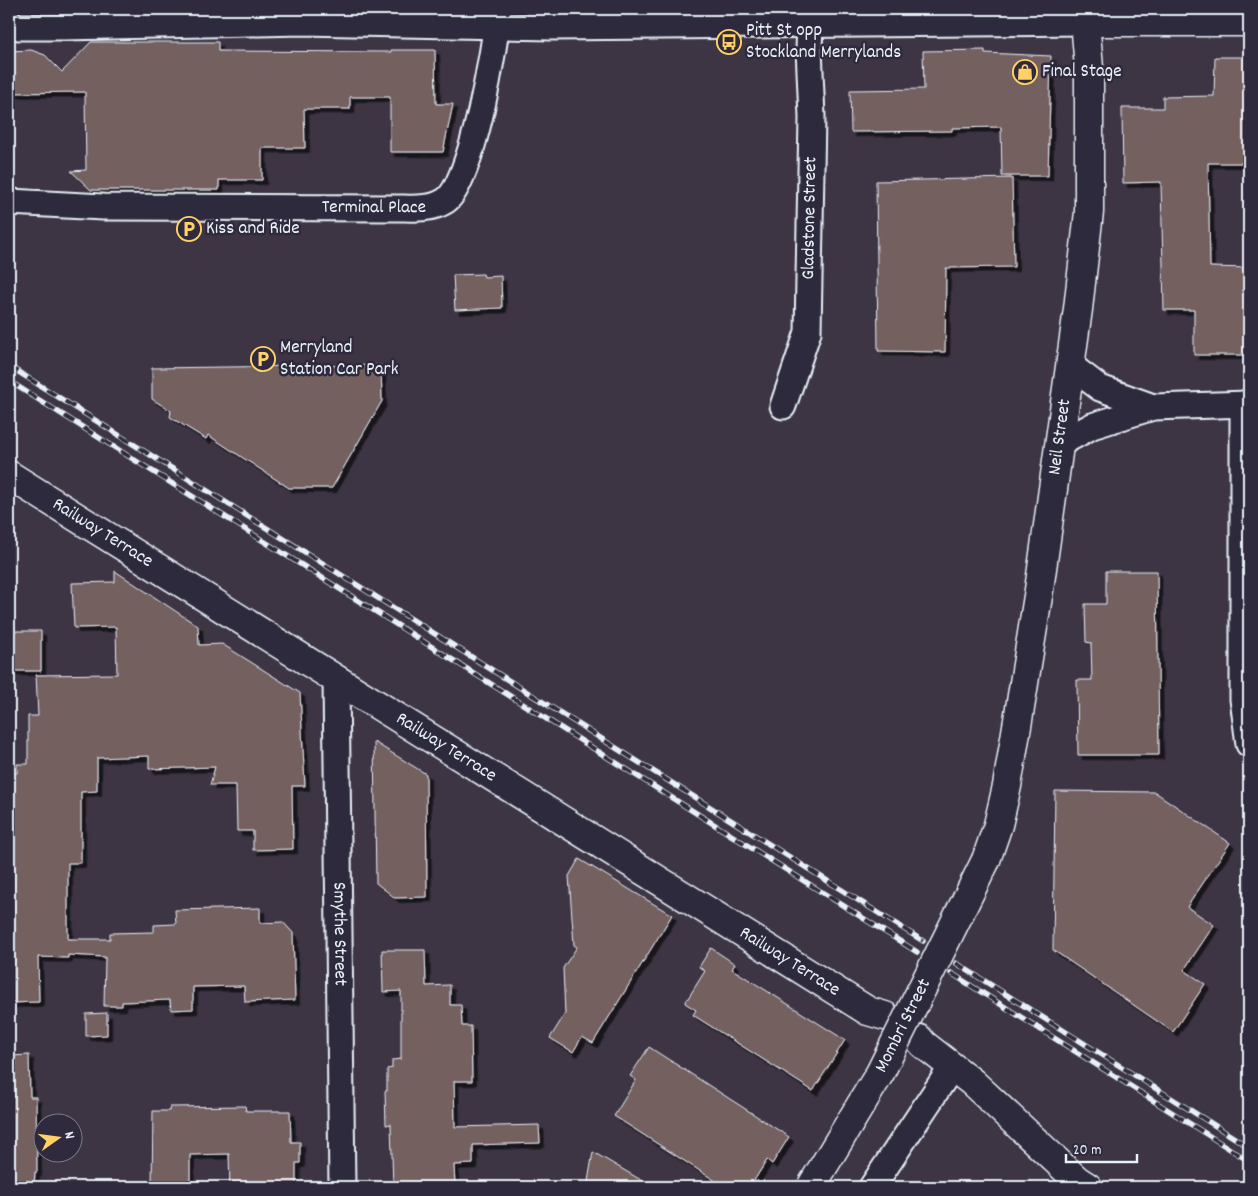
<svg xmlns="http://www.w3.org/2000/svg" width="1258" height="1196" font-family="Dekko,sans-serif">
<defs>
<filter id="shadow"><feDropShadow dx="4.5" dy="4.5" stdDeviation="0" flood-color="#0009"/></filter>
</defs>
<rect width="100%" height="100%" fill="#3d3544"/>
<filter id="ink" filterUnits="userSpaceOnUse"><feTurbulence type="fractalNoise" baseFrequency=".02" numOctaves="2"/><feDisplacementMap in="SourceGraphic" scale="10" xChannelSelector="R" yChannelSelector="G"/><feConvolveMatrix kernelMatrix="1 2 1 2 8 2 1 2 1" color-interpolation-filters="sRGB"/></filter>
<g filter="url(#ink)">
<path fill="#756161" stroke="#e8f1f8" filter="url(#shadow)" d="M 91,42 L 218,42 L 218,51 L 391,52 L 391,50 L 435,50 L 436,104 L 453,104 L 443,152 L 390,152 L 390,97 L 350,97 L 350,109 L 304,109 L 305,148 L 262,148 L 262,180 L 219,180 L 219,190 L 91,190 L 71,171 L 86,170 L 85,92 L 9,93 L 9,51 L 31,50 L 45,55 L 62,72 Z
M 985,50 L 985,53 L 1051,56 L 1048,176 L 1002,176 L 1001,127 L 952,128 L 952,131 L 851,132 L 850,90 L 924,89 L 923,51 Z
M 1215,57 L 1249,57 L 1249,163 L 1208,163 L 1210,267 L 1249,268 L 1249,355 L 1194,355 L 1194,310 L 1164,310 L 1161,182 L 1123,183 L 1122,108 L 1163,108 L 1163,97 L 1214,96 Z
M 1012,178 L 1014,267 L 946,268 L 945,352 L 878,351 L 876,181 Z
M 483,274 L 484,277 L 501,276 L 502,308 L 455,310 L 453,275 Z
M 381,365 L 382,401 L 332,488 L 289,488 L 208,435 L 206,439 L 170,417 L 171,411 L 152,399 L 152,368 Z
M 115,571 L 198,626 L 199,645 L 222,644 L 300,693 L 305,786 L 292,786 L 293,849 L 253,850 L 253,831 L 237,831 L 236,785 L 210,785 L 215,767 L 149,769 L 149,756 L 97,758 L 97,791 L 81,792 L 81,863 L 68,863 L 68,939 L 110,939 L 110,933 L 154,932 L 154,925 L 176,924 L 175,910 L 260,908 L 260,923 L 283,922 L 293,933 L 295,1000 L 245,1002 L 244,986 L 193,987 L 193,1009 L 171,1010 L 170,1000 L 122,1002 L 122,1006 L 104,1006 L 105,957 L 68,955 L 68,958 L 38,957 L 39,1002 L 9,1003 L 9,773 L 17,773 L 17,764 L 28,764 L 28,716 L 38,716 L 36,675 L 117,674 L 116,627 L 74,628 L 72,583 L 115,582 Z
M 1106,571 L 1157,571 L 1159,755 L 1078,755 L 1077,680 L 1092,680 L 1091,643 L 1086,642 L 1085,604 L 1106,604 Z
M 9,631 L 41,631 L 41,671 L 9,671 Z
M 374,742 L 426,774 L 427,897 L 395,898 L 376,883 Z
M 1055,791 L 1155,792 L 1230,843 L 1187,907 L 1214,925 L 1184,970 L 1205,984 L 1173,1032 L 1053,950 Z
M 579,859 L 672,915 L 593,1043 L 582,1037 L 573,1052 L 550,1038 L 565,1014 L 563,968 L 577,947 L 574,945 L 569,876 Z
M 711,948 L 735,964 L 732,969 L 845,1040 L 813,1091 L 693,1015 L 696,1010 L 685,1003 L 705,971 L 699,967 Z
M 382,950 L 425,950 L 426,986 L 450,985 L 450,1005 L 461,1005 L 462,1026 L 471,1026 L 472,1081 L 454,1081 L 455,1127 L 539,1125 L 540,1143 L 473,1145 L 473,1164 L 454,1165 L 455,1187 L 393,1187 L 391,1124 L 386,1125 L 385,1091 L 387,1091 L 387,1069 L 392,1068 L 392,1060 L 401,1059 L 401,991 L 383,992 Z
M 107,1013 L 107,1035 L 86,1036 L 86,1014 Z
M 649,1047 L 789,1137 L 772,1164 L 767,1160 L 750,1187 L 725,1187 L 614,1116 L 636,1080 L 630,1076 Z
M 29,1055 L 30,1097 L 36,1097 L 37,1172 L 35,1172 L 34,1187 L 9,1187 L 9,1056 Z
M 245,1106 L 246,1111 L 290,1111 L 291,1142 L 300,1142 L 300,1163 L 296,1163 L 296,1187 L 230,1187 L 229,1154 L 190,1155 L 190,1187 L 152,1187 L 153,1111 L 169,1111 L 170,1107 Z
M 593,1152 L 653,1187 L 587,1187 Z"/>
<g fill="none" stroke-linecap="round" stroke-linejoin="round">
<defs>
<g id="minor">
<path d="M 9,23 L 19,27 L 64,27 L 302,22 L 551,27 L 1085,22"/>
<path id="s1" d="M 9,202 L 103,207 L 396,208 C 412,208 431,210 445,201 C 472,184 496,43 498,9"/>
<path d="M 1071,366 L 1100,388 L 1153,407"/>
<path d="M 1243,404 L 1243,699 L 1249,744"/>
<path id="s2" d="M 783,406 L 808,332 L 812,117 L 809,49 L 810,25"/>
<path d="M 1059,444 L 1092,426 L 1153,407 L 1249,404"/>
<path id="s3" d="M 336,680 L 342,1187"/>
<path d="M 872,1187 L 952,1067"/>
</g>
<g id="secondary">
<path d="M 1085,22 L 1249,22"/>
<path id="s4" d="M 9,475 L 868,1011 L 885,1016"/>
<path id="s5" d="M 986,860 L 998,825 L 1007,786 L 1020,708 L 1039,590 L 1078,309 L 1089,212 L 1089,68 L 1084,9"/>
<path d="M 919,1039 L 923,1044 L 972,1082 L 1077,1180 L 1088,1187"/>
</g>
</defs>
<use href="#minor" stroke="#e8f1f8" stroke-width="29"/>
<use href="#secondary" stroke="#e8f1f8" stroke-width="31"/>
<use href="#minor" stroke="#2f2a3d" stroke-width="25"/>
<use href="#secondary" stroke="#2f2a3d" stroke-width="28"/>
<defs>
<path id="rail" d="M 9,366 L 923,941
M 9,381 L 917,952
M 956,963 L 1249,1147
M 951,973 L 1249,1161"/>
</defs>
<use href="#rail" stroke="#e8f1f8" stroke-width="5.5"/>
<use href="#rail" stroke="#2f2a3d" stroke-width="4" stroke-dasharray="11" stroke-linecap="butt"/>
<defs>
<g id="secondary-bridge">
<path id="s6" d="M 811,1187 L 880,1073 L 986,860"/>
</g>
</defs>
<use href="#secondary-bridge" stroke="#e8f1f8" stroke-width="31" stroke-linecap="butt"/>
<use href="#secondary-bridge" stroke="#2f2a3d" stroke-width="28"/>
</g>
</g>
<defs>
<symbol id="bus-ring" viewBox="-11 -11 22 22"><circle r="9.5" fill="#2f2a3d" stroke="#ffd166" stroke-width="1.5"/><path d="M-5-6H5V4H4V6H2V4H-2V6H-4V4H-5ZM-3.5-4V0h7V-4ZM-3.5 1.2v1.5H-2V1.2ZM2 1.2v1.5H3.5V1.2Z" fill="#ffd166"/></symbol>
<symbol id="shop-ring" viewBox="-11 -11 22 22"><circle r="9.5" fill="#2f2a3d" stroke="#ffd166" stroke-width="1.5"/><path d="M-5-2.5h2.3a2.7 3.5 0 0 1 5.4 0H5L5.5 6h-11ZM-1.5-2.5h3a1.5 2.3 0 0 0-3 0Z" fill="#ffd166"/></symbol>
<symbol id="parking-ring" viewBox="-11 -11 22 22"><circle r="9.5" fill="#2f2a3d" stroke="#ffd166" stroke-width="1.5"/><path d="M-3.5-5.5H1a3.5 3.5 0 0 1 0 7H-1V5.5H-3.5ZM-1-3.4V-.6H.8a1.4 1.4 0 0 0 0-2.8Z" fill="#ffd166"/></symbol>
</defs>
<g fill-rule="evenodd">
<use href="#bus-ring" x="715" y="28" width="28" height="28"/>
<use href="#shop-ring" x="1011" y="58" width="28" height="28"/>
<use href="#parking-ring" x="175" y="215" width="28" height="28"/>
<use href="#parking-ring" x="249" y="345" width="28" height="28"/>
</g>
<g text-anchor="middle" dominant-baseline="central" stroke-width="5" stroke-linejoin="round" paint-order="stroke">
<g font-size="19" fill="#e8f1f8" stroke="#2f2a3d" text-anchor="start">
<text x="746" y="31">Pitt St opp<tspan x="746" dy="22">Stockland Merrylands</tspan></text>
<text x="1042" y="72">Final Stage</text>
<text x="206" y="229">Kiss and Ride</text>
<text x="280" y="348">Merryland<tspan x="280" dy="22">Station Car Park</tspan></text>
</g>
<g font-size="19" fill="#e8f1f8" stroke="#2f2a3d">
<text stroke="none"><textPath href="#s1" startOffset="365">Terminal Place</textPath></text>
<text stroke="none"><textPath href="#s2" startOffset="192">Gladstone Street</textPath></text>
<text stroke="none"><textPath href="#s5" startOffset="430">Neil Street</textPath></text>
<text stroke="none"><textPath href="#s4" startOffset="110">Railway Terrace</textPath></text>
<text stroke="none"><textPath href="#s4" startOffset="515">Railway Terrace</textPath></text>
<text stroke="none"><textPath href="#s3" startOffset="254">Smythe Street</textPath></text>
<text stroke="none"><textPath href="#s4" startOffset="920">Railway Terrace</textPath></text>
<text stroke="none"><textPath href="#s6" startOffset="186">Mombri Street</textPath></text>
</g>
</g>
<rect width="1258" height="1196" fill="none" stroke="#2f2a3d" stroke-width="30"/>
<rect x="15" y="15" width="1228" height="1166" fill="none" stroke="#e8f1f8" stroke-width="2" filter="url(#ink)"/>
<g transform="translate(58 1138) rotate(76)"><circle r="24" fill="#2f2a3d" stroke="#797a88"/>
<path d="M0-4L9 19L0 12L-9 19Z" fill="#ffd166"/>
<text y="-8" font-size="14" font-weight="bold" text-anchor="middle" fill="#e8f1f8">N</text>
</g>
<path d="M1066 1154v8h71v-8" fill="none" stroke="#e8f1f8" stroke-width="2.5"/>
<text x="1073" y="1154" font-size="15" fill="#e8f1f8" stroke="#2f2a3d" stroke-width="4" paint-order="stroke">20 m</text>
</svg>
